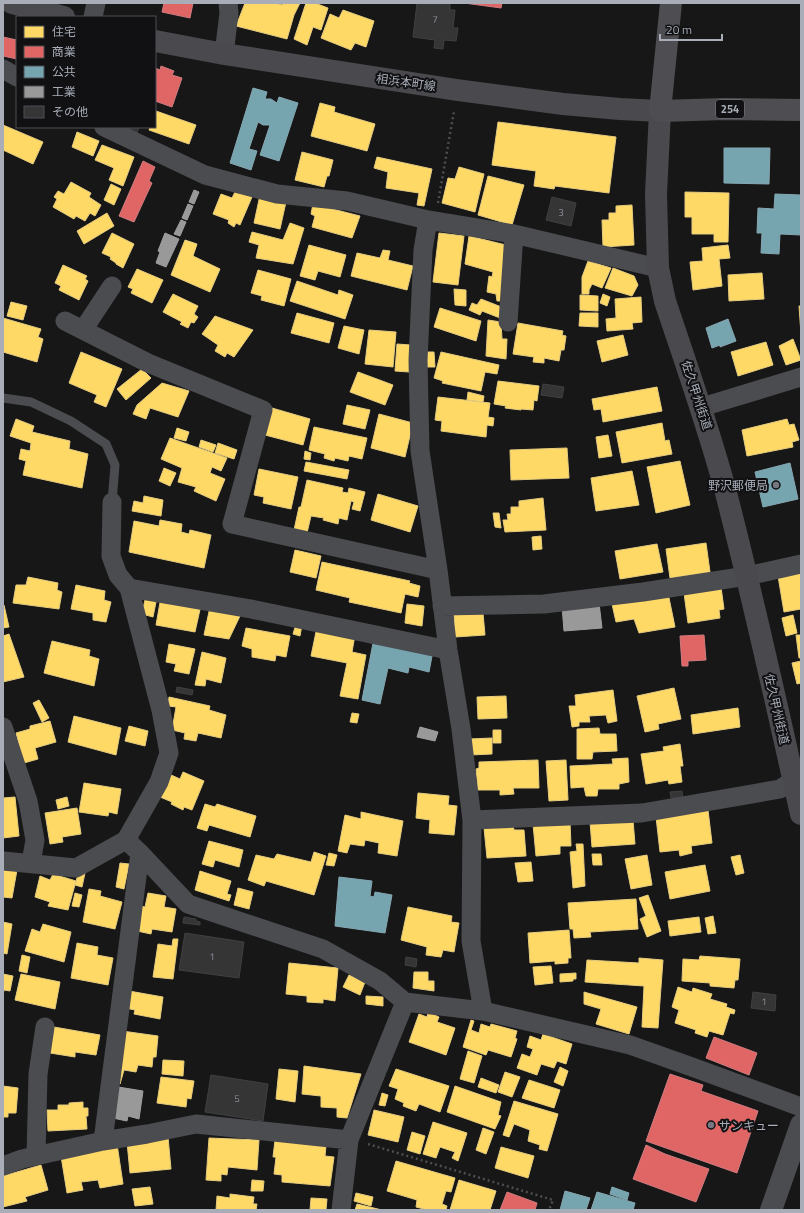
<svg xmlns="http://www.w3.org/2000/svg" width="804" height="1213" font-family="'Titillium Web','Noto Sans JP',sans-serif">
<rect width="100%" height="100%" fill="#171717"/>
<path fill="#ffd966" stroke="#e5cc7f" d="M 245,3 L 275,3 L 282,5 L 283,3 L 300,3 L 294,15 L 287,39 L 236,26 Z
M 306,3 L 315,3 L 328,8 L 321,30 L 313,27 L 307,45 L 294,39 Z
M 343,10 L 374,21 L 366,47 L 355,43 L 351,50 L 321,38 L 330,14 L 339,18 Z
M 320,103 L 335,107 L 334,112 L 375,124 L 367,151 L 311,136 Z
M 156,111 L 196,125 L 189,144 L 149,130 L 150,127 L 155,127 L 155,114 Z
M 498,122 L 616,137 L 609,193 L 555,186 L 554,189 L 534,186 L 536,171 L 492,165 Z
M 3,125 L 43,142 L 33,164 L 3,150 Z
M 77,132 L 99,141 L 93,156 L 72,147 Z
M 102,145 L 134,157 L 123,186 L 109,180 L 114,168 L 95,160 Z
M 302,152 L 333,160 L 329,176 L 327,176 L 324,187 L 295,180 Z
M 377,157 L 432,169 L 424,206 L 417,205 L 419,193 L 386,188 L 388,172 L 374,168 Z
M 459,167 L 484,174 L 475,212 L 442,203 L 448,178 L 455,179 Z
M 488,176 L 524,185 L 512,225 L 478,215 Z
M 71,182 L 91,193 L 89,197 L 101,205 L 95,216 L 90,213 L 85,221 L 76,216 L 74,219 L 53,207 L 57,199 L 54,197 L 58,191 L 64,194 Z
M 111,184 L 121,189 L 114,205 L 104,200 Z
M 236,190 L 252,197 L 240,225 L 236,223 L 234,227 L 228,223 L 229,220 L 213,214 L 221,194 L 232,198 Z
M 685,192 L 729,193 L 728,242 L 714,242 L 714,234 L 692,234 L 692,217 L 685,217 Z
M 260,195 L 286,202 L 280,229 L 254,223 Z
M 313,204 L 360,216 L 352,238 L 312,227 L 315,216 L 311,214 Z
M 632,205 L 634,245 L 603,247 L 602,220 L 609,220 L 609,213 L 616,213 L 616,206 Z
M 107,213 L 114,226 L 84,244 L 77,231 Z
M 290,223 L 304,228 L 293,264 L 256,258 L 259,245 L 249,242 L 252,232 L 283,240 Z
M 112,233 L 134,244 L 123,268 L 116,264 L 116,263 L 110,259 L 111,257 L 102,253 Z
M 439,233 L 464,236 L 458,285 L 433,282 Z
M 469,236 L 506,245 L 502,301 L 497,301 L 496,294 L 487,292 L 489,276 L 492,277 L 493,272 L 465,264 Z
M 185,240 L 197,244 L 193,256 L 220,269 L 210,292 L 171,275 Z
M 309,245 L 346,255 L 340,277 L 318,271 L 315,280 L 300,276 Z
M 728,245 L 730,258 L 719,259 L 722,286 L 693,290 L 690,262 L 703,261 L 702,248 Z
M 383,250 L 390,251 L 388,260 L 413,266 L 407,290 L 351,276 L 357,253 L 380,258 Z
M 588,261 L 611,268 L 602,288 L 592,284 L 589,290 L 589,294 L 582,294 L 582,277 Z
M 63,265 L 87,276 L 85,279 L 88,281 L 79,300 L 59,290 L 61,286 L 55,283 Z
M 613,268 L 634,276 L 638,285 L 632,296 L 605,288 Z
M 137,269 L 163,280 L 152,303 L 131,293 L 133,289 L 128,287 Z
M 258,270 L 291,279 L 284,306 L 261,300 L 262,296 L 251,293 Z
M 762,273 L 764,299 L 729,301 L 728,275 Z
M 297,281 L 338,295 L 339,290 L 353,295 L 345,319 L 290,301 Z
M 454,289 L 466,290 L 466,306 L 455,305 Z
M 173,294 L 198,306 L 194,314 L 198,317 L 194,323 L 191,322 L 188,328 L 180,324 L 182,322 L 163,312 Z
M 603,294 L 610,297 L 607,306 L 600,303 Z
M 580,295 L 598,296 L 598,311 L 580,310 Z
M 641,297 L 642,322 L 632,323 L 633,329 L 607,331 L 606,319 L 616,318 L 615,299 Z
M 481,299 L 504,308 L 500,318 L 482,311 L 480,315 L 469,310 L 472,303 L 477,305 Z
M 11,302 L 27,306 L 23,320 L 7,316 Z
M 799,306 L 801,306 L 801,334 Z
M 440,308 L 481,321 L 476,341 L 434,327 Z
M 297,313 L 334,323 L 329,343 L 291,333 Z
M 580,313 L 598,313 L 598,327 L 579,326 Z
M 215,316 L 253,330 L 234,357 L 227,353 L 225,357 L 215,351 L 218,345 L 202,334 Z
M 3,318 L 41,329 L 38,337 L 43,339 L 37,362 L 3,352 Z
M 488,320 L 501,322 L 502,339 L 507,339 L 506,359 L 486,356 Z
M 518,323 L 563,331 L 562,335 L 566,336 L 564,350 L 561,350 L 559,361 L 544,358 L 544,363 L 533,362 L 534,357 L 513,354 Z
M 344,326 L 364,330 L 359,354 L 338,348 Z
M 369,330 L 396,332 L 393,367 L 365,364 Z
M 623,335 L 628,355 L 602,362 L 597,341 Z
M 793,339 L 801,360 L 786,365 L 779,346 Z
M 766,342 L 773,365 L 738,376 L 731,352 Z
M 397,344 L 411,345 L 409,372 L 395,371 Z
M 81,352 L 122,369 L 106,407 L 94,402 L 97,395 L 69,383 Z
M 427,352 L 434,352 L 435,367 L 427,367 Z
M 441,352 L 499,365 L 497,374 L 485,372 L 481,391 L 442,383 L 443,381 L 434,378 Z
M 142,369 L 151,378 L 126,400 L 117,389 Z
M 358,372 L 393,385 L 385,405 L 350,392 Z
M 498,381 L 539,386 L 537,401 L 534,400 L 533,410 L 521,409 L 521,410 L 505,408 L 506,406 L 494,404 Z
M 162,383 L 189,391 L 178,417 L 150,408 L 146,419 L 133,414 L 137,405 Z
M 657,387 L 662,411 L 603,422 L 601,409 L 594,410 L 592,399 Z
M 468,392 L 484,396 L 483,402 L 467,400 Z
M 438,397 L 490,403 L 488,417 L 494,418 L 493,426 L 487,425 L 486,437 L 441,431 L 442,421 L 435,420 Z
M 347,405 L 370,410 L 365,429 L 343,424 Z
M 272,408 L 310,419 L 303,445 L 265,435 Z
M 379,414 L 413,423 L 405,457 L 371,448 Z
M 16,419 L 34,426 L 32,432 L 70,441 L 69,449 L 88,454 L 82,488 L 23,475 L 26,461 L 19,459 L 21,449 L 30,451 L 31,443 L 10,436 Z
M 787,419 L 789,425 L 794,424 L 799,440 L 792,442 L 793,447 L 747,456 L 742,430 Z
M 662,423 L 665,441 L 669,440 L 672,454 L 622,463 L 616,432 Z
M 314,427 L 367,438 L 362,459 L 349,456 L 348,461 L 335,458 L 334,461 L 324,458 L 325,454 L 309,450 Z
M 177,428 L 189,432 L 186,441 L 174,438 Z
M 608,435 L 612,456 L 599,458 L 596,437 Z
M 170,438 L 227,458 L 221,471 L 212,467 L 210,473 L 225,479 L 216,501 L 194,491 L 196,487 L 178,482 L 182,468 L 161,459 Z
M 201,440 L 216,445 L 213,452 L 199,447 Z
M 218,443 L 237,450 L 234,459 L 215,453 Z
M 567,448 L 569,478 L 511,480 L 510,450 Z
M 305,451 L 311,453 L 310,460 L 304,459 Z
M 680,461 L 690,505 L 656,513 L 647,467 Z
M 306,462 L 349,470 L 347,479 L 304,471 Z
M 164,468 L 176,473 L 170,486 L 159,481 Z
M 259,469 L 298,477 L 291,509 L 263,503 L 264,497 L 254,495 Z
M 632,471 L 639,505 L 596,511 L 591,478 Z
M 307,480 L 343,488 L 342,492 L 348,493 L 349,488 L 365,492 L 360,511 L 352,509 L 354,502 L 351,501 L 347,520 L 339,518 L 338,524 L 323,520 L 324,518 L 311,516 L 307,533 L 294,530 L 299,507 L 301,507 Z
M 378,494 L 418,506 L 410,532 L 371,520 Z
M 144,496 L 163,500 L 161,516 L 132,511 L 134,501 L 143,503 Z
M 543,498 L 546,530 L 505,532 L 503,520 L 508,520 L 507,514 L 511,514 L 511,507 L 519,507 L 519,501 Z
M 493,513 L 499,513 L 501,528 L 495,527 Z
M 160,520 L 182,524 L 181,532 L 189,534 L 190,530 L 211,535 L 204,568 L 129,552 L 134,521 L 159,526 Z
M 541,536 L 542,549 L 533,550 L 532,537 Z
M 706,543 L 710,572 L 670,578 L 666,549 Z
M 657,544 L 663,572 L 620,579 L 615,551 Z
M 295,550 L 321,556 L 316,578 L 290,572 Z
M 322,562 L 410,581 L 409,583 L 420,586 L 418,597 L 405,594 L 401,613 L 349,602 L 350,598 L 316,590 Z
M 801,572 L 801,609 L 784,612 L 778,576 Z
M 28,577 L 58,583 L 57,590 L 62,592 L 59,609 L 13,603 L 16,585 L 26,585 Z
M 76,585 L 105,591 L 104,600 L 111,602 L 106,622 L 93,620 L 93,613 L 71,609 Z
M 721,587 L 724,609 L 719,610 L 720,618 L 688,623 L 684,593 Z
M 668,593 L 675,627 L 639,633 L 634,619 L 616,622 L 612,604 Z
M 146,595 L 157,597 L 153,617 L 142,614 Z
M 161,597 L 201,605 L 195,632 L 156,625 Z
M 407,604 L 424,606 L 422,626 L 405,623 Z
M 3,605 L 4,605 L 9,627 L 3,628 Z
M 210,607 L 240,616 L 229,639 L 204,635 Z
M 483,613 L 485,635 L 455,637 L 454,615 Z
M 793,615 L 797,633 L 786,636 L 782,618 Z
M 296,624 L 302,625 L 300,636 L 293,634 Z
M 317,627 L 355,635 L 352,652 L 366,655 L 358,699 L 340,696 L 347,663 L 311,656 Z
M 246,628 L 290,636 L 286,657 L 276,655 L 275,661 L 252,657 L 252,649 L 242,646 Z
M 9,634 L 24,677 L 3,682 L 3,636 Z
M 796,635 L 801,635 L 801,658 L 799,658 Z
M 52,641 L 90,650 L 89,656 L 99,659 L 94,686 L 44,673 Z
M 169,644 L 195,649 L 189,674 L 174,671 L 176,664 L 166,662 Z
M 202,652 L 226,658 L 221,683 L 206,679 L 205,686 L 195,685 Z
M 801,661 L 801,683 L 797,684 L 792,663 Z
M 674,688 L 681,719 L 658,724 L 659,729 L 645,732 L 637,696 Z
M 613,690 L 617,721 L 608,723 L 606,715 L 589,716 L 590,722 L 579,722 L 579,726 L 572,727 L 569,706 L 576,706 L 575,695 Z
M 506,696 L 507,718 L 478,719 L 477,697 Z
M 169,697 L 210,706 L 209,710 L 226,715 L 221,738 L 198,733 L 196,741 L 184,739 L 185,733 L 172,730 L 176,707 L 168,706 Z
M 39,700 L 49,718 L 42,722 L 33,703 Z
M 738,708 L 740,727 L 693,734 L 691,715 Z
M 352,713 L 359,714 L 357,723 L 350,722 Z
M 74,716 L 121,728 L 116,755 L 68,742 Z
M 50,721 L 56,742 L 35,748 L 38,759 L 24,763 L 16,733 L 30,729 L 30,726 Z
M 129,726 L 148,731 L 145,746 L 125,741 Z
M 599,728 L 600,734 L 616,734 L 617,751 L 593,752 L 592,759 L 577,759 L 577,729 Z
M 493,730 L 501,730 L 501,743 L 493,743 Z
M 492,738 L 492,754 L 470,755 L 469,739 Z
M 680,744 L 683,766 L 680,766 L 682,782 L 669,784 L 668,780 L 646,784 L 641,754 L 664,751 L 663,747 Z
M 628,758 L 629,782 L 619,784 L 619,789 L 598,789 L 597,796 L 586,796 L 584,787 L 571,788 L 570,766 L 613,764 L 612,759 Z
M 538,760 L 539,788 L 513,788 L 514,794 L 500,795 L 500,790 L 478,790 L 476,769 L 479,768 L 479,762 Z
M 566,760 L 568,800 L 549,801 L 546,761 Z
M 183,772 L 204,781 L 192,810 L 184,807 L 183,810 L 171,804 L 172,802 L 160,797 L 169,774 L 180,779 Z
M 84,783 L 121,789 L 117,814 L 109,812 L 108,816 L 79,812 Z
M 418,793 L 449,796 L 448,805 L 457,806 L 454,835 L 429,833 L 430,820 L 416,818 Z
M 15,797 L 19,836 L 3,838 L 3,798 Z
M 67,797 L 69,806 L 58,809 L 56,800 Z
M 205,804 L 215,807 L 217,804 L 256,816 L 250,837 L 209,825 L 207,831 L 197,828 Z
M 77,808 L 81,834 L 62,837 L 63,842 L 50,844 L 45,813 Z
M 708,810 L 712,843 L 691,846 L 692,853 L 680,856 L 679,850 L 660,852 L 656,817 Z
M 361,812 L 403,821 L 397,856 L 378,853 L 379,843 L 365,840 L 364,846 L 350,844 L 347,853 L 338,851 L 345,815 L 361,819 Z
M 633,820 L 635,844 L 592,847 L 590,822 Z
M 570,821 L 571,846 L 560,846 L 560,854 L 536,856 L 533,824 Z
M 513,825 L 514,830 L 524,830 L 526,856 L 487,858 L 484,828 Z
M 209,841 L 243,850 L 239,867 L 215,860 L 213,867 L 202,864 Z
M 576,844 L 583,844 L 585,886 L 573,888 L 570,852 L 577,851 Z
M 314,852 L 326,856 L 314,895 L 266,881 L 264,886 L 248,880 L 256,855 L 274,859 L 277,854 L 311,862 Z
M 329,853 L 337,855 L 334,866 L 326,865 Z
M 592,854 L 601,854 L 602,865 L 593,865 Z
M 647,855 L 652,885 L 631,889 L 625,859 Z
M 740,855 L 744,873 L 736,875 L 731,857 Z
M 531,862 L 533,881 L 518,882 L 515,863 Z
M 120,863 L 129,864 L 124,889 L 116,887 Z
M 705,865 L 710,891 L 670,899 L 665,872 Z
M 3,868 L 17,870 L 12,898 L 3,897 Z
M 79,871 L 85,873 L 82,887 L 75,885 Z
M 200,871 L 231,881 L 227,894 L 231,895 L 229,901 L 195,890 Z
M 53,874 L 76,881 L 68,910 L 48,906 L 50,902 L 35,897 L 40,876 L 50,880 Z
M 238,888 L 253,892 L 249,909 L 234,905 Z
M 89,889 L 101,891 L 100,896 L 122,902 L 115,929 L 83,922 Z
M 75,893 L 82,895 L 79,907 L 72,906 Z
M 148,893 L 166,896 L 164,907 L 176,909 L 172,932 L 152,929 L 151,934 L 137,931 L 141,906 L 145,907 Z
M 648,895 L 661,931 L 647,937 L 640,919 L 646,916 L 639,898 Z
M 636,899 L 638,929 L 590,932 L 591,937 L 574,938 L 573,929 L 570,929 L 568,903 Z
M 408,907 L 452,916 L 451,922 L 459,923 L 454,952 L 443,950 L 441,957 L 426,955 L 427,947 L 401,940 Z
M 713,916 L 716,933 L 708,934 L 705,918 Z
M 699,917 L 701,932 L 670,936 L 668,921 Z
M 3,922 L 12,924 L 7,954 L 3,953 Z
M 43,924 L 71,932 L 64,962 L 25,951 L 32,929 L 40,932 Z
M 569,930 L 571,958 L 568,958 L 568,963 L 555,964 L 555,961 L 530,963 L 528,933 Z
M 173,939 L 178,939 L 173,979 L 153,977 L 158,944 L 172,946 Z
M 77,943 L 98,947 L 97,955 L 113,958 L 108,985 L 71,978 Z
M 22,955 L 30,957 L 27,973 L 19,971 Z
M 700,956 L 740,959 L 738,980 L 735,980 L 734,988 L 710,986 L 710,983 L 682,981 L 683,959 L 699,960 Z
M 639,958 L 663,960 L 658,1028 L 642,1027 L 644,986 L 585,982 L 587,960 L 639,963 Z
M 289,963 L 338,968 L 335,1001 L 323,999 L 323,1003 L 307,1002 L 307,996 L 286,994 Z
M 551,966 L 553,983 L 535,985 L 533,967 Z
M 414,972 L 428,972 L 428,981 L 434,981 L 434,991 L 413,988 Z
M 576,973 L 576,979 L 573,979 L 573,981 L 560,982 L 560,974 Z
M 3,974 L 13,976 L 10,991 L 4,990 L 3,995 Z
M 21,974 L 60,982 L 55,1009 L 15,1000 Z
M 349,975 L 365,982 L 360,995 L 343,987 Z
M 678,987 L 692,992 L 693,988 L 712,994 L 710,999 L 727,1004 L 726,1007 L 735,1010 L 734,1014 L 730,1013 L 723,1035 L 709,1031 L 707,1037 L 695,1033 L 696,1030 L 675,1023 L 679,1010 L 672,1007 Z
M 129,991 L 163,997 L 160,1019 L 134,1014 L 135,1010 L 125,1008 Z
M 584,992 L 637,1007 L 629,1034 L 596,1024 L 601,1009 L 584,1004 Z
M 366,996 L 383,997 L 383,1006 L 366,1004 Z
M 428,1012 L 439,1017 L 437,1022 L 455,1028 L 446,1055 L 409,1042 L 419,1014 L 427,1017 Z
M 471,1020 L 474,1021 L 471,1030 L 479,1033 L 481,1024 L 490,1027 L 491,1024 L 517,1031 L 515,1038 L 517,1039 L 511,1057 L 488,1050 L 486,1055 L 463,1047 Z
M 54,1027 L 100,1035 L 96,1055 L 75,1052 L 75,1057 L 50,1053 Z
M 122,1031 L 158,1036 L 156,1057 L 153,1057 L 152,1067 L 138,1065 L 136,1072 L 124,1070 L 120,1084 Z
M 543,1034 L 572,1044 L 566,1064 L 557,1061 L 554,1068 L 541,1064 L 537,1075 L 517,1068 L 522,1054 L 530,1057 L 533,1049 L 527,1047 L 530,1036 L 541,1040 Z
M 468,1051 L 482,1056 L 474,1083 L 460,1079 Z
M 163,1060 L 184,1061 L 183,1076 L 162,1074 Z
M 304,1066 L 361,1074 L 347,1118 L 337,1117 L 337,1108 L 321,1107 L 321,1096 L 302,1094 Z
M 560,1067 L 568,1071 L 563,1086 L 554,1082 Z
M 279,1069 L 298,1071 L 295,1102 L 276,1099 Z
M 396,1069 L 449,1086 L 440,1112 L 419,1104 L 416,1111 L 403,1106 L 404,1103 L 395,1099 L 398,1089 L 389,1086 Z
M 505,1072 L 520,1077 L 512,1097 L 498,1092 Z
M 161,1077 L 194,1081 L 191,1099 L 187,1098 L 186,1107 L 157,1103 Z
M 481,1078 L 499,1085 L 496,1093 L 478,1087 Z
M 529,1080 L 560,1090 L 554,1108 L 522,1098 Z
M 3,1086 L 18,1088 L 16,1113 L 8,1113 L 8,1117 L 3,1117 Z
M 455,1086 L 501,1102 L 498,1115 L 501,1116 L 495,1129 L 447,1112 Z
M 382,1093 L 388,1095 L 385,1106 L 379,1105 Z
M 514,1101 L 558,1114 L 547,1151 L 539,1149 L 540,1145 L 528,1141 L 530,1130 L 514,1124 L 509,1137 L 503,1135 Z
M 83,1102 L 83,1108 L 88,1108 L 88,1116 L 86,1116 L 87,1129 L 48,1131 L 47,1110 L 58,1110 L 58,1105 L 69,1105 L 69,1103 Z
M 374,1110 L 404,1117 L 398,1142 L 368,1135 Z
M 433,1122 L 467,1133 L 458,1161 L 452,1158 L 455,1152 L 440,1147 L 436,1158 L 423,1154 Z
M 483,1128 L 494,1132 L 486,1154 L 476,1150 Z
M 412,1132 L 425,1136 L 420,1154 L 407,1150 Z
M 168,1137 L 171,1169 L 130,1173 L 127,1142 Z
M 209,1138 L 259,1140 L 257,1170 L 228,1167 L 227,1175 L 221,1174 L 221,1181 L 206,1180 Z
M 275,1140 L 326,1146 L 325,1156 L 334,1157 L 330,1186 L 282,1182 L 282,1175 L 274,1174 L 276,1157 L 273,1157 Z
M 117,1144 L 123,1184 L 100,1188 L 98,1180 L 81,1182 L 83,1190 L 67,1193 L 61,1156 Z
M 501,1147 L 534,1156 L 528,1178 L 495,1168 Z
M 396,1161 L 455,1178 L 451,1192 L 446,1191 L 442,1204 L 447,1206 L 446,1210 L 428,1210 L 416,1207 L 417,1200 L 387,1191 Z
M 41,1165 L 48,1190 L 25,1197 L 27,1201 L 3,1207 L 3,1176 Z
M 252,1180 L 264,1181 L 263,1191 L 251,1191 Z
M 459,1180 L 496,1191 L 490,1210 L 450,1210 Z
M 150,1187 L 153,1204 L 135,1206 L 132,1189 Z
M 356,1193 L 373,1197 L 371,1206 L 354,1201 Z
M 230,1194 L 254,1197 L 253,1204 L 257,1204 L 256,1210 L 216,1210 L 217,1196 L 230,1198 Z
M 311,1198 L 327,1199 L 326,1210 L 310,1210 Z
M 357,1204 L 382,1210 L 355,1210 Z"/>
<path fill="#e06666" stroke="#cf7b7f" d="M 164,3 L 193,3 L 190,18 L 162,12 Z
M 464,3 L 502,3 L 501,8 Z
M 3,37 L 17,40 L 17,59 L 3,56 Z
M 161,66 L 174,71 L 172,75 L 182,78 L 172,107 L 155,101 L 155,68 L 160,70 Z
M 143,161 L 155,167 L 149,181 L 152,183 L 134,222 L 119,216 Z
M 704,635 L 706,660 L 688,661 L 688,666 L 682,666 L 680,636 Z
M 714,1037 L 757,1053 L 749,1075 L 706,1058 Z
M 670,1074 L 703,1085 L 701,1091 L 758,1111 L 737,1173 L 646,1141 Z
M 646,1145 L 665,1154 L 709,1169 L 696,1202 L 633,1179 Z
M 507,1192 L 537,1203 L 535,1210 L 500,1210 Z"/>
<path fill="#76a5af" stroke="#85a7b2" d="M 253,88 L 267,92 L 265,99 L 271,99 L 277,103 L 279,97 L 298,103 L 279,161 L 260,155 L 270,125 L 263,125 L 258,122 L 249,149 L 257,151 L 251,170 L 230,163 Z
M 724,148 L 770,148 L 769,184 L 724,183 Z
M 775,194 L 801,195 L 801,235 L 780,234 L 779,254 L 761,253 L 762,233 L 757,233 L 758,208 L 774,209 Z
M 728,319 L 736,341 L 720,347 L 720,345 L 712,348 L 706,328 Z
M 790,463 L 798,499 L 763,507 L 755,472 Z
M 374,638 L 433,651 L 429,672 L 409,667 L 408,673 L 388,668 L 380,704 L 362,700 Z
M 339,877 L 372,881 L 370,896 L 374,897 L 375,892 L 392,895 L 385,933 L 335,926 Z
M 612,1187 L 629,1193 L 627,1200 L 610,1194 Z
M 565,1191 L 590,1198 L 586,1210 L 560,1210 Z
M 597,1192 L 635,1203 L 633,1210 L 591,1210 Z"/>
<path fill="#999" stroke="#9e9fa2" d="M 194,190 L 199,192 L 194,204 L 189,202 Z
M 188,204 L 193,206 L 187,220 L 182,218 Z
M 181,220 L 186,222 L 180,236 L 174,234 Z
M 165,233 L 179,239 L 166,267 L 156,263 L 160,252 L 158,251 Z
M 599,603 L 602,628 L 564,631 L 562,606 Z
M 420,727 L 438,732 L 435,741 L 417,737 Z
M 112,1086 L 143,1091 L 139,1119 L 128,1116 L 127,1121 L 108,1117 Z"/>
<path fill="#353536" stroke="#3f4043" d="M 417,3 L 450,3 L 450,10 L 455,10 L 453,28 L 458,28 L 456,41 L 444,40 L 443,49 L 434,48 L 435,40 L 413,37 Z
M 118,127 L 139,127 L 136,136 Z
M 552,197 L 576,203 L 571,226 L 546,220 Z
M 543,384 L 564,387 L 562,398 L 541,395 Z
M 177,687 L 193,690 L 192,695 L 176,692 Z
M 682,791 L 683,797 L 671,798 L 670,792 Z
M 184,917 L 196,919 L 196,921 L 200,922 L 200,925 L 183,923 Z
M 185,933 L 244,942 L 239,978 L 179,970 Z
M 406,957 L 417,959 L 416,967 L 405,965 Z
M 753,992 L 776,995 L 775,1011 L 751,1008 Z
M 211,1075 L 268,1084 L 263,1121 L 205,1112 Z"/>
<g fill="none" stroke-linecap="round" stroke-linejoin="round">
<path stroke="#4d4e52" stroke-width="2.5" stroke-dasharray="2 3" stroke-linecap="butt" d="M 438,203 L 454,111
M 368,1144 L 553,1200 L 549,1210"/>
<path stroke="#4b4c50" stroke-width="9" d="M 3,398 L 31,402 L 71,421 L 106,444 L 115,465 L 112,502"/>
<path stroke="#4b4c50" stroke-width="19" d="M 93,17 L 96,3
M 224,54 L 229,13 L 228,3
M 3,69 L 17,77
M 104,127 L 205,175 L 277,194 L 347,201 L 428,220 L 514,234 L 658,268
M 428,220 L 423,250 L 418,360 L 420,451 L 438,570 L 448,650 L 461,729 L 472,820 L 471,941 L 483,1011
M 65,321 L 148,363 L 263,410 L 232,524 L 438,570
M 508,322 L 514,234
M 83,330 L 112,286
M 702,407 L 801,377
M 112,502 L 111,556 L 118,575 L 129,588
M 442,606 L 544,604 L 643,592 L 747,576 L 801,564
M 3,727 L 28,801 L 35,840 L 31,863
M 472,820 L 642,813 L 780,789 L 794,780 L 801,779
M 126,840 L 159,782 L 169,753 L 161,710 L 129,588 L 251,609 L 448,650
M 3,861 L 76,868 L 126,840 L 140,853 L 188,904 L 323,949 L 380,981 L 405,1002 L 483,1011 L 630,1045 L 692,1067 L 801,1107
M 103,1141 L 140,853
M 36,1156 L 38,1074 L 45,1027
M 3,1166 L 22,1159 L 103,1141 L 147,1134 L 196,1124 L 349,1140
M 341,1210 L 349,1140 L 405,1002"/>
<path stroke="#4b4c50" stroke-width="22" d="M 771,1210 L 801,1125"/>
<path stroke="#4a4a4e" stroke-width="22" d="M 12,3 L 64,17
M 155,41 L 224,54 L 457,90 L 563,104 L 620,109 L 660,111 L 656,194 L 658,268 L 665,301 C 686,364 708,426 725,489 C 753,597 777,706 801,814"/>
<path stroke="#4e4e52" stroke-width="22" d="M 671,3 L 660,111 L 725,109 L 801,110"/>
</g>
<g fill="#757880" stroke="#111113" stroke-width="1.5">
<circle cx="776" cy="485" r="4"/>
<circle cx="711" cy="1125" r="4"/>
</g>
<g text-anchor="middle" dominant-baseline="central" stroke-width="4" stroke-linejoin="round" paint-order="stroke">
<g font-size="10" fill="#8b8f98">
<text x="435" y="19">7</text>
<text x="561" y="212">3</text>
<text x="212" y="956">1</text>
<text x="764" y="1001">1</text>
<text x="237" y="1098">5</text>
</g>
<rect fill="#111113" stroke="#7b7e86" stroke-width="1" x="716" y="100" width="28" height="18" rx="3"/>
<g font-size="11" font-weight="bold" fill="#a8adb8">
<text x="730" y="109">254</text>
</g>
<g font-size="12" fill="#a8adb8" stroke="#111113">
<text transform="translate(406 82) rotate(8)">相浜本町線</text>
<text transform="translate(697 395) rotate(72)">佐久甲州街道</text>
<text transform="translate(777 709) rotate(77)">佐久甲州街道</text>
</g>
<g font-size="12" fill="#a8adb8" stroke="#111113" text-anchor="end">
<text x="768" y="485">野沢郵便局</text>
<text x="719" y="1125" text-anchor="start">サンキュー</text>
</g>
</g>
<rect width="804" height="1213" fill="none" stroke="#a8adb8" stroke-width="8"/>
<rect x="16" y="16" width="140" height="112" fill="#111113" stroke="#4d4f55"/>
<rect x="24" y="26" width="20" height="12" fill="#ffd966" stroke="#4d4f55"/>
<text x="52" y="36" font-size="12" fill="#a8adb8">住宅</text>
<rect x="24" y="46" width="20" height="12" fill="#e06666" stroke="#4d4f55"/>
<text x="52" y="56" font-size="12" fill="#a8adb8">商業</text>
<rect x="24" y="66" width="20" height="12" fill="#76a5af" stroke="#4d4f55"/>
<text x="52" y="76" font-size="12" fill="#a8adb8">公共</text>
<rect x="24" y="86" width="20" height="12" fill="#999999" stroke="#4d4f55"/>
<text x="52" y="96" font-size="12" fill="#a8adb8">工業</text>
<rect x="24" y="106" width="20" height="12" fill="#353536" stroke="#4d4f55"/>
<text x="52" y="116" font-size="12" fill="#a8adb8">その他</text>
<path d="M660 34v6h62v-6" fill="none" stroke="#a8adb8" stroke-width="2"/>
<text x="666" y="34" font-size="12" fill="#a8adb8" stroke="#111113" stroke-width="3" paint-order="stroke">20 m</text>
</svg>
